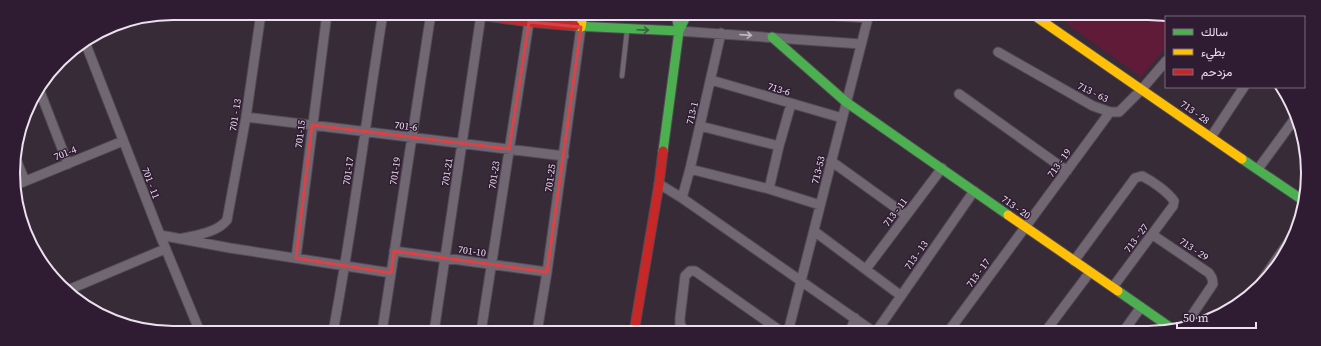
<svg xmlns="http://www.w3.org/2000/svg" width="1321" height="346" font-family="'Source Serif 4',Vazirmatn,serif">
<rect width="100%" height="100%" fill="#362b37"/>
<path fill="#601b38" d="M 1053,14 L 1169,14 L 1177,17 L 1166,17 L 1166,47 L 1141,77 Z"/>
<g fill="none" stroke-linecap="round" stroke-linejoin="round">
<defs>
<path id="lane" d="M 622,76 L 627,31"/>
<path id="street" d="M 810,14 L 868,18
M 679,31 L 861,44
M 85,42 L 160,235 L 200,332
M 998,52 L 1093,106 L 1110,112 L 1119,112 L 1142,89 L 1166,61
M 711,80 L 842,118
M 39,89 L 68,164
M 959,94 L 1067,171
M 246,117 L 564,156
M 700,126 L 779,146
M 1211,137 L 1244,87
M 15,157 L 25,181
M 831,161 L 906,215
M 690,169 L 769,189 L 820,205
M 1258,169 L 1296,117
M 659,184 L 682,198 L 874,332
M 16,185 L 123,141
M 769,189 L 779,146 L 791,104
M 682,198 L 690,169 L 721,33
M 814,231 L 900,295
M 160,235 L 230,248 L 391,273
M 1153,235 L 1209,273 L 1212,278 L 1213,284 L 1184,327
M 180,239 C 195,235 217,233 227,220 L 246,117 L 261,13
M 394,251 L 547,272
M 296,258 L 327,13
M 1074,261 L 1135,178 L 1142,176 C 1152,181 1167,191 1174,201 L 1173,206 L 1113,287
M 866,269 L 942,168
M 68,290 L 165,249
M 1254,292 L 1294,234
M 333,332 C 353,226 366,119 383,13
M 382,332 L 431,13
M 434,332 L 481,15
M 481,332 L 529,22
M 537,332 L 547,272 L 581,27
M 685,332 L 680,324 L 680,318 L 685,276 L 690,271 L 695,271 L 782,332
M 788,332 L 869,14
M 850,332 L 855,318
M 876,332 L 974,191
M 948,332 L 1110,112
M 1045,332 L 1090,272
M 1123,332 L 1141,307"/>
<path id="fast" d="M 575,26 L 679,31
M 679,31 L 687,14
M 772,37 L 846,102 L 1008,215
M 663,151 L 679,31 L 676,14
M 1242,159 L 1304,201
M 1118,291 L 1174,330"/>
<path id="slow" d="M 1032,14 L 1242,159
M 581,27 L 583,14
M 1008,215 L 1118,291"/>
<path id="jam" d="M 465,13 L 529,22 L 575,26
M 634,332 L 659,184 L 663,151"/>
</defs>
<use href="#lane" stroke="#524954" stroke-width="6"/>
<use href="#street" stroke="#524954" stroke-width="11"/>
<use href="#fast" stroke="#524954" stroke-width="11"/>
<use href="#slow" stroke="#524954" stroke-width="11"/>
<use href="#jam" stroke="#524954" stroke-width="11"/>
<use href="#lane" stroke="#716772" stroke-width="4.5"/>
<use href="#street" stroke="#716772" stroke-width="9"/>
<use href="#fast" stroke="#4caf50" stroke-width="9"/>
<use href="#slow" stroke="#ffc107" stroke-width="9"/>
<use href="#jam" stroke="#c62828" stroke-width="9"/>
</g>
<defs><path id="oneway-shaft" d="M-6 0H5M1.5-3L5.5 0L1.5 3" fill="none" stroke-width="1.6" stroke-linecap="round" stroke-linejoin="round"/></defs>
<use stroke="#3c5e40" href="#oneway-shaft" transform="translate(643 30) rotate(2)"/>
<use stroke="#c1b5c3" href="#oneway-shaft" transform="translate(746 35) rotate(4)"/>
<path fill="none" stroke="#d94346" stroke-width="3" stroke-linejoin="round" d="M 529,22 L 581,27 L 547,272 L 394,251 L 391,273 L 296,258 L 312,125 L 509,149 Z"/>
<g text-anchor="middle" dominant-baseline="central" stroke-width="3" stroke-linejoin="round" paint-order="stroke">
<g font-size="10" fill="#ecdfee" stroke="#2f1c32">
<text transform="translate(779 89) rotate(17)">713-6</text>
<text transform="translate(1093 92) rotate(26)">713 - 63</text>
<text transform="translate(1195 112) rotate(35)">713 - 28</text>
<text transform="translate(692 113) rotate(-77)">713-1</text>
<text transform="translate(235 115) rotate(-81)">701 - 13</text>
<text transform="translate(406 126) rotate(7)">701-6</text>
<text transform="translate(300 134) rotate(-83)">701-15</text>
<text transform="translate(65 153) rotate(-22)">701-4</text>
<text transform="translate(1059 163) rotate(-54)">713 - 19</text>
<text transform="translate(818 170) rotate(-76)">713-53</text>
<text transform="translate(348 171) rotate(-82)">701-17</text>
<text transform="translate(395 171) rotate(-81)">701-19</text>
<text transform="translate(447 172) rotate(-81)">701-21</text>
<text transform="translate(494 175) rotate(-81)">701-23</text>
<text transform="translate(550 178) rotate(-82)">701-25</text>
<text transform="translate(151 183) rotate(69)">701 - 11</text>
<text transform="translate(1016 207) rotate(35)">713 - 20</text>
<text transform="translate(895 212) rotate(-53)">713 - 11</text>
<text transform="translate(1136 238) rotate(-53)">713 - 27</text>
<text transform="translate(1194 249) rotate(34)">713 - 29</text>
<text transform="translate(472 251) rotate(8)">701-10</text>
<text transform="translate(916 255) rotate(-55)">713 - 13</text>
<text transform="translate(978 273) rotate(-54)">713 - 17</text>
</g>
</g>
<path d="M0 0H1321V346H0ZM173 20H1148A153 153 0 0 1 1301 173V173A153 153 0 0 1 1148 326H173A153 153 0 0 1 20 173V173A153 153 0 0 1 173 20Z" fill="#2f1c32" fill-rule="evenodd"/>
<path fill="none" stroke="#ecdfee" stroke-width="2" d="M173 20H1148A153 153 0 0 1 1301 173V173A153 153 0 0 1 1148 326H173A153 153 0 0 1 20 173V173A153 153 0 0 1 173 20Z"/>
<rect x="1165" y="16" width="140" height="72" fill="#2f1c32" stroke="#7b6a7d"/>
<rect x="1173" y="29" width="20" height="6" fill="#4caf50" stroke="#7b6a7d"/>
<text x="1201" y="36" font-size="12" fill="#ecdfee">سالك</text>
<rect x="1173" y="49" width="20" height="6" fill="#ffc107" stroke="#7b6a7d"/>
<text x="1201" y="56" font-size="12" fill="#ecdfee">بطيء</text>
<rect x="1173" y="69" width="20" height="6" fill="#c62828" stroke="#7b6a7d"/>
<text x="1201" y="76" font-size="12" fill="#ecdfee">مزدحم</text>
<path d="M1177 322v6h79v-6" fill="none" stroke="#ecdfee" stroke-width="2"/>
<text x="1183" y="322" font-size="12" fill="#ecdfee" stroke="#2f1c32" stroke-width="3" paint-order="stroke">50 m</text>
</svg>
